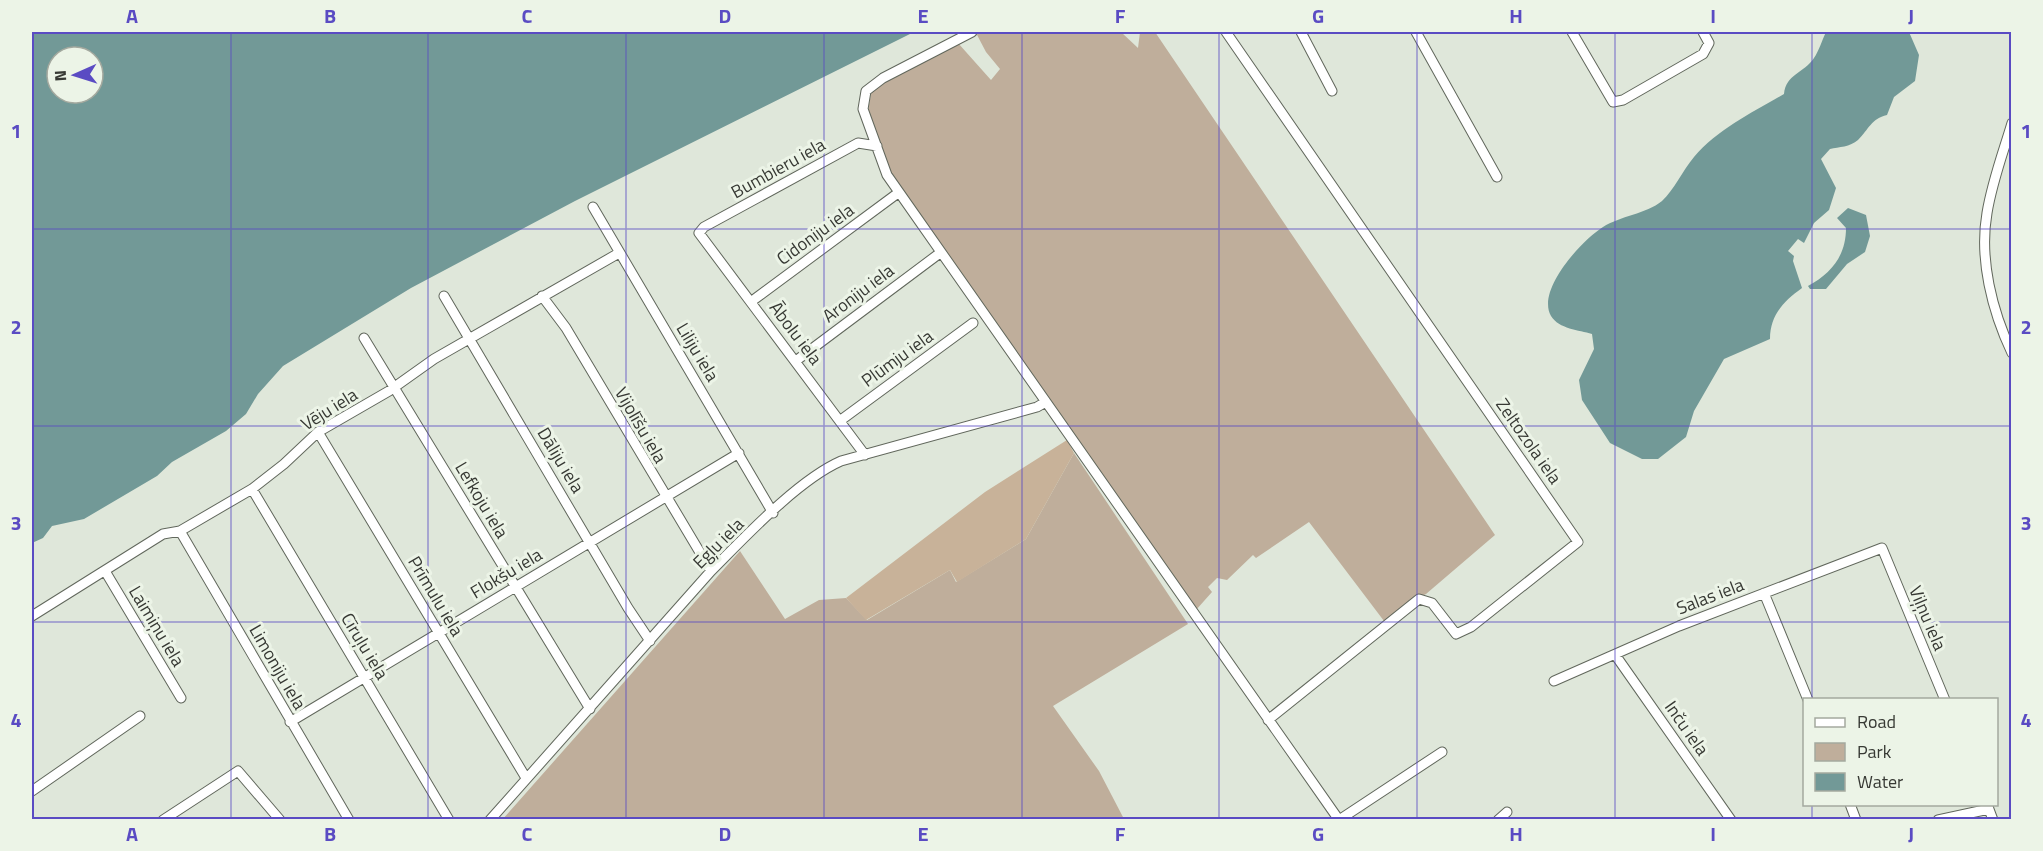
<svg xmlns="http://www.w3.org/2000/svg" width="2043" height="851" font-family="'Titillium Web',sans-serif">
<rect width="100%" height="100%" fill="#dfe7da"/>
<path fill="#bfae9b" d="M 978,32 L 1121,32 L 1138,48 L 1140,32 L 1155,32 L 1495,535 L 1426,594 L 1414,600 L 1384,621 L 1309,522 L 1256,558 L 1253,555 L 1227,580 L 1217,578 L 1208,587 L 1212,592 L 1196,610 L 889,170 L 868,110 L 871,94 L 878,83 L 958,43 L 991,80 L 1000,69 L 986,52 L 976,33 Z
M 1074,453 L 1188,624 L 1053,706 L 1099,771 L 1124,819 L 502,820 L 740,551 L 785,619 L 819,600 L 846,598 L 867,620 L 950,570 L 956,582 L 1026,539 Z"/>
<path fill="#c8b299" d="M 1067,440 L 1074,453 L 1026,539 L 957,582 L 950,570 L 866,620 L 846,598 L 985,492 Z"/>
<path fill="#729997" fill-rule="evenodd" d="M 32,32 L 914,32 L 575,201 L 411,288 L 283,366 L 258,394 L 246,414 L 226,431 L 172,462 L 157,476 L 84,519 L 52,526 L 43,538 L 32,543 ZM 57,57 L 93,57 L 93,93 L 57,93 Z
M 1826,32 L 1909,32 L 1919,55 L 1915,81 L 1894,97 L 1887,115 C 1871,119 1869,129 1858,140 C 1850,147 1839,147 1830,149 L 1821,159 L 1836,188 L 1829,210 L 1814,223 L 1804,243 L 1798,239 L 1788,251 L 1794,256 L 1793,261 L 1802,288 C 1784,301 1770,315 1770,339 L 1724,359 L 1694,411 L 1686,437 L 1658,459 L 1642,459 L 1610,443 L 1582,400 L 1579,380 L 1594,349 L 1592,334 C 1579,330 1559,329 1551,316 C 1536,290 1582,240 1603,227 C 1620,216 1646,214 1662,201 C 1674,190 1683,170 1694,157 C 1718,129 1753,112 1784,94 C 1786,74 1804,73 1814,58 C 1819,51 1822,40 1826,32 Z
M 1848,208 L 1866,215 L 1870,236 L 1865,252 L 1847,264 L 1826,289 L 1810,289 L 1808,286 C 1832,273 1846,255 1846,228 L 1837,218 Z"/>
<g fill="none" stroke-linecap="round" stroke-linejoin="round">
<defs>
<path id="street" d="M 972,32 L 883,78 L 866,91 L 863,109 L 887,175 L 1339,820
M 1226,32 L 1578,542 L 1471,627 L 1456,634 L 1432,603 L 1419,599 L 1268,720
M 1301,32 L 1332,91
M 1416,32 L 1497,177
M 1572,32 L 1613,102 L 1623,100 L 1703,54 L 1709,43 L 1703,32
M 2012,123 C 2003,153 1992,182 1987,213 C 1979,259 1992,311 2012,353
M 593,207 L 773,513
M 444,296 L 628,608 L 650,641
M 542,296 L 566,328 L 711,571
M 752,301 L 898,193
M 364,338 L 590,709
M 797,360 L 940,253
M 841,420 L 973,323
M 318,432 L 526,778
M 865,455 L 699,233 L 704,227 L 858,143 L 877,146
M 252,489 L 449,820
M 180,531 L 349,820
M 105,571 L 181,698
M 1764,593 L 1808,700
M 32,616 L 163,534 L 180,531 L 252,489 L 284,464 L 318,432 L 389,391 L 434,359 L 619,253
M 1616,656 L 1731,820
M 1554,681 L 1679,626 L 1882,548 L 1945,700
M 290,722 L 739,453
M 32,791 L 140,716
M 1850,804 L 1856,820
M 1987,804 L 1993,820
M 163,820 L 238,771 L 280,820
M 490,820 L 711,571 C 745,537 798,480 841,461 L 1037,407 L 1044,403
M 1339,820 L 1442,752
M 1498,820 L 1507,812
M 1938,820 L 1989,809"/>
</defs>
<use href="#street" stroke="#61675c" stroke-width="11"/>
<use href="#street" stroke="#fff" stroke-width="9"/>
</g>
<path fill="none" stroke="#5a4bc3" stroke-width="1.5" stroke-opacity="0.55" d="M 231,32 L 231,820M 428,32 L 428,820M 626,32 L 626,820M 824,32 L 824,820M 1022,32 L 1022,820M 1219,32 L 1219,820M 1417,32 L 1417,820M 1615,32 L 1615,820M 1812,32 L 1812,700M 32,229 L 2012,229M 32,426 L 2012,426M 32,622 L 2012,622M 1812,804 L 1812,820"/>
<g text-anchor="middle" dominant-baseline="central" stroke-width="6" stroke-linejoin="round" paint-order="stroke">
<g font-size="18" fill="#373934" stroke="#ecf4e7">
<text transform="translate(778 168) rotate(-29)">Bumbieru iela</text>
<text transform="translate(815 234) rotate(-36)">Cidoniju iela</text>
<text transform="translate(858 293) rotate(-37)">Aroniju iela</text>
<text transform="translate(796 333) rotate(53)">Ābolu iela</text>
<text transform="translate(698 352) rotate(59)">Liliju iela</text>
<text transform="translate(897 358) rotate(-36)">Plūmju iela</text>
<text transform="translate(329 409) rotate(-32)">Vēju iela</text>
<text transform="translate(641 425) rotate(60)">Vijolīšu iela</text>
<text transform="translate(1529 441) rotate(55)">Zeltozola iela</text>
<text transform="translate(561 460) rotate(59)">Dāliju iela</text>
<text transform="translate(482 500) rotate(59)">Lefkoju iela</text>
<text transform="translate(718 543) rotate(-45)">Egļu iela</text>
<text transform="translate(506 573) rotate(-31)">Flokšu iela</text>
<text transform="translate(436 596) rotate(59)">Prīmulu iela</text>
<text transform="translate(1710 596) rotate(-21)">Salas iela</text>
<text transform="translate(1928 618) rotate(67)">Viļņu iela</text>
<text transform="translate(157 626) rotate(59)">Laimiņu iela</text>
<text transform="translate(365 646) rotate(59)">Cīruļu iela</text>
<text transform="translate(278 667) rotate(60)">Limoniju iela</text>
<text transform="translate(1687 728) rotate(55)">Inču iela</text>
</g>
</g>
<rect width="2043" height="851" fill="none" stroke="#ecf4e7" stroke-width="66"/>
<rect x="1803" y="698" width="195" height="108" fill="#ecf4e7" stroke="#a4a99f" stroke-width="1.5"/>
<rect x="1815" y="718" width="30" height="9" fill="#ffffff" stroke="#a4a99f" stroke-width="1.5"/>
<text x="1857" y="728" font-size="18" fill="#373934">Road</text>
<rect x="1815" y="743" width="30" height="18" fill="#bfae9b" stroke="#a4a99f" stroke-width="1.5"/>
<text x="1857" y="758" font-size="18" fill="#373934">Park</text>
<rect x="1815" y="773" width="30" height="18" fill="#729997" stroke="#a4a99f" stroke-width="1.5"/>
<text x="1857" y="788" font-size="18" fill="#373934">Water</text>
<g transform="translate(75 75) rotate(267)"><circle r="28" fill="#ecf4e7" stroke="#a4a99f" stroke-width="1.5"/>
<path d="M0-4.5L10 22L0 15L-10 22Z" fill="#5a4bc3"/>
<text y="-9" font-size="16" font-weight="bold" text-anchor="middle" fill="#373934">N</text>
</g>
<rect x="33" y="33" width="1977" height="785" fill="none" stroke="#5a4bc3" stroke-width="2"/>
<g font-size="20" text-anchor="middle" font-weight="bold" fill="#5a4bc3">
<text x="132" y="23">A</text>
<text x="330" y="23">B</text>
<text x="527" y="23">C</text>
<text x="725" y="23">D</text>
<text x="923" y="23">E</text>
<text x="1120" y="23">F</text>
<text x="1318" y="23">G</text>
<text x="1516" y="23">H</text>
<text x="1713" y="23">I</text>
<text x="1911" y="23">J</text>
<text x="16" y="138">1</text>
<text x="2026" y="138">1</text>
<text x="16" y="334">2</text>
<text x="2026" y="334">2</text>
<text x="16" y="530">3</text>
<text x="2026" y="530">3</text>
<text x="16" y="727">4</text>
<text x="2026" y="727">4</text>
<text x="132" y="841">A</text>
<text x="330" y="841">B</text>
<text x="527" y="841">C</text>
<text x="725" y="841">D</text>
<text x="923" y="841">E</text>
<text x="1120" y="841">F</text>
<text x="1318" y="841">G</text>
<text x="1516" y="841">H</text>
<text x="1713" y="841">I</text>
<text x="1911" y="841">J</text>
</g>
</svg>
